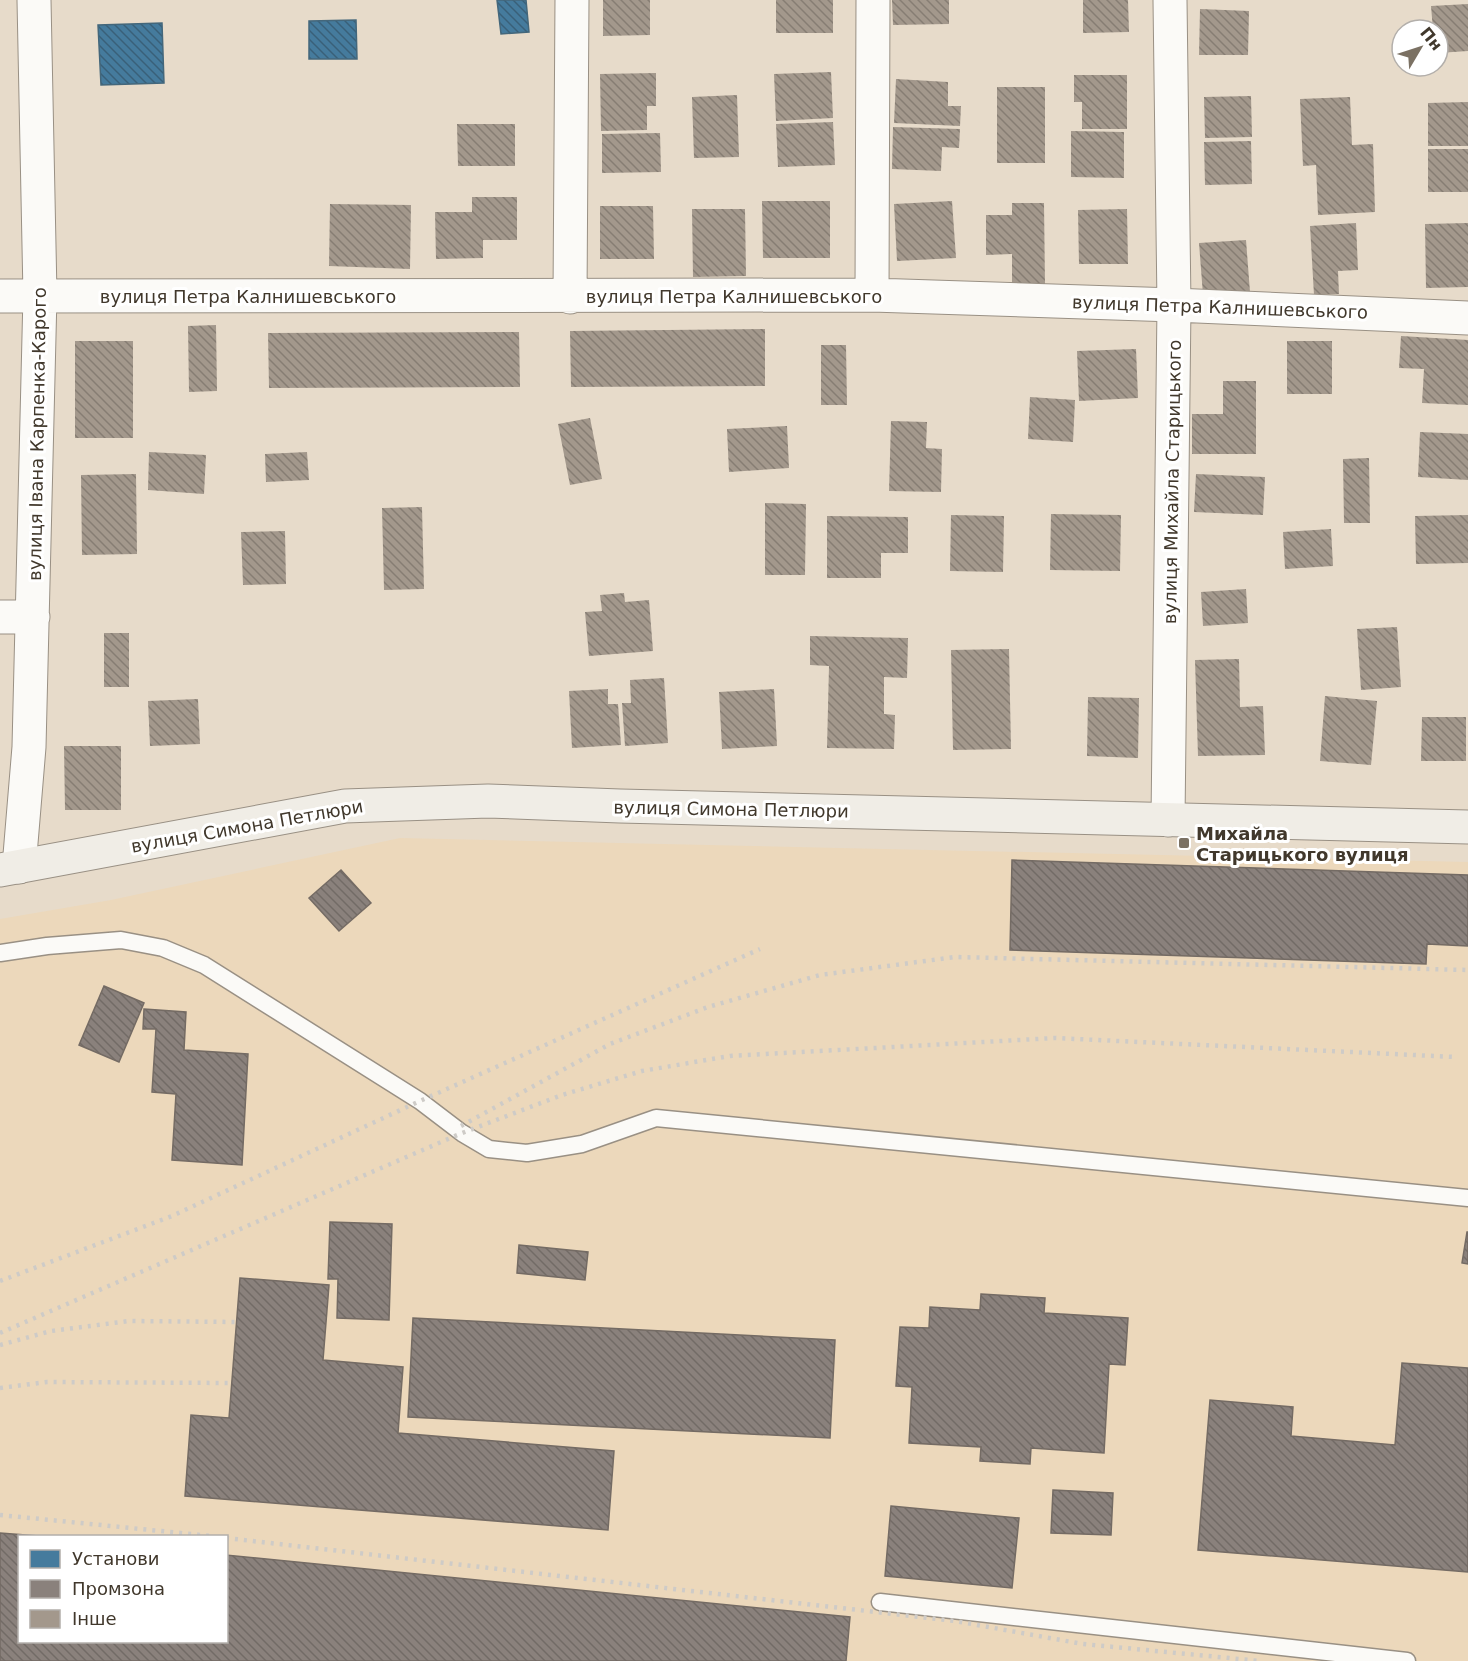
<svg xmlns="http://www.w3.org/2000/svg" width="1468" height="1661" font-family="'DejaVu Sans',sans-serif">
<defs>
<pattern id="public-back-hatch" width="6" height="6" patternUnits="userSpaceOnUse" patternTransform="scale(1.5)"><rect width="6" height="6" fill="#457b9d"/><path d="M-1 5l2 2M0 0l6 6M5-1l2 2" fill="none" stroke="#396079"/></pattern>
<pattern id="industry-back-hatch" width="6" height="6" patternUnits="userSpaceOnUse" patternTransform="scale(1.5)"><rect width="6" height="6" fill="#8a817c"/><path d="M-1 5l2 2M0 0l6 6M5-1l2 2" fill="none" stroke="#726b66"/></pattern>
<pattern id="building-back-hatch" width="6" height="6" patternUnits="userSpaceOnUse" patternTransform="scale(1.5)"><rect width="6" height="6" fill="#a3988c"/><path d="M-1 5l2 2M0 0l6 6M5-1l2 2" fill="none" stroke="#867d73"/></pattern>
</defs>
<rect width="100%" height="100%" fill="#e7dbca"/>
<path fill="#ecd8bb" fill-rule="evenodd" d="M 400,838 L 1468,862 L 1468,1661 L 0,1661 L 0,919 L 111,900 ZM 20,1536 L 226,1536 L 226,1642 L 20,1642 Z"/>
<path fill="url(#public-back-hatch)" stroke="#44677b" stroke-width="1.5" d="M 497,0 L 526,0 L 529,32 L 501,34 Z
M 356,20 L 357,59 L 309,59 L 309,21 Z
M 162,23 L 164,83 L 101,85 L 98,25 Z"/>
<path fill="url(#industry-back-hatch)" stroke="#746b64" stroke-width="1.5" d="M 1012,860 L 1468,875 L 1468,946 L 1427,944 L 1426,964 L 1010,950 Z
M 341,870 L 371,903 L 339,931 L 309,898 Z
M 104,986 L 144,1003 L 119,1062 L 79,1045 Z
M 144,1009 L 186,1012 L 184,1050 L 248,1054 L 242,1165 L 172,1160 L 176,1094 L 152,1092 L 156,1029 L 143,1029 Z
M 330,1222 L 392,1224 L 389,1320 L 337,1318 L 338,1279 L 328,1279 Z
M 1467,1232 L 1468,1232 L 1468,1264 L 1462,1263 Z
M 519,1245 L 588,1252 L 585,1280 L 517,1273 Z
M 240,1278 L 329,1285 L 323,1360 L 403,1367 L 398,1433 L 614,1451 L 608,1530 L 185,1496 L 191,1415 L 229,1418 Z
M 981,1294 L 1045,1298 L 1044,1313 L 1128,1318 L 1125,1365 L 1109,1364 L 1104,1453 L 1031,1448 L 1030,1464 L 980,1461 L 981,1447 L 909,1443 L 912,1387 L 896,1386 L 900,1327 L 929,1328 L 930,1307 L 980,1310 Z
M 413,1318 L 835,1340 L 830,1438 L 408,1417 Z
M 1402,1363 L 1468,1368 L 1468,1572 L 1198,1550 L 1210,1400 L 1293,1407 L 1291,1436 L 1395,1445 Z
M 1053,1490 L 1113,1493 L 1111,1535 L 1051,1533 Z
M 891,1506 L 1019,1518 L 1012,1588 L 885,1576 Z
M 0,1533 L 39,1536 L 20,1536 L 20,1642 L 226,1642 L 226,1555 L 850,1617 L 846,1661 L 0,1661 Z"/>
<path fill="url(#building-back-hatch)" d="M 603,0 L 650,0 L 650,35 L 603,36 Z
M 776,0 L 833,0 L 833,33 L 776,33 Z
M 892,0 L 949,0 L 949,24 L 893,25 Z
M 1083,0 L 1128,0 L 1129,32 L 1083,33 Z
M 1468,4 L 1468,51 L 1438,53 L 1438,30 L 1433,30 L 1431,6 Z
M 1200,9 L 1249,11 L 1248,55 L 1199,55 Z
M 831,72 L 833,118 L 776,121 L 774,74 Z
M 656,73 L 656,106 L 647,106 L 647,130 L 601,131 L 600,74 Z
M 1074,75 L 1127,75 L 1127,129 L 1082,129 L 1082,102 L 1074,102 Z
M 896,79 L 948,82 L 948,106 L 961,106 L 960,126 L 894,123 Z
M 997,87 L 1045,87 L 1045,163 L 997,163 Z
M 737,95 L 739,157 L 694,158 L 692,97 Z
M 1251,96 L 1252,137 L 1205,138 L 1204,97 Z
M 1350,97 L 1352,145 L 1373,144 L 1375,212 L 1318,215 L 1316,165 L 1303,166 L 1300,99 Z
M 1468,102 L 1468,146 L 1428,146 L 1428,103 Z
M 833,122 L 835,165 L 778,167 L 776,124 Z
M 457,124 L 515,124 L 515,166 L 458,166 Z
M 893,127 L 960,129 L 959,148 L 942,147 L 941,171 L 892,169 Z
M 1071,131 L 1124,132 L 1124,178 L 1071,177 Z
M 660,133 L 661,172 L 602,173 L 602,134 Z
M 1251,141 L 1252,184 L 1205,185 L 1204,142 Z
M 1428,149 L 1468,149 L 1468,192 L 1428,192 Z
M 472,197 L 517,197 L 517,240 L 483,240 L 483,258 L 436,259 L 435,212 L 472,212 Z
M 762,201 L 830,201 L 830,258 L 763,258 Z
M 952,201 L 956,258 L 897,261 L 894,204 Z
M 1012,203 L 1044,203 L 1045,285 L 1012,286 L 1012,254 L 986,255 L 986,215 L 1012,215 Z
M 330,204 L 411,205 L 410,269 L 329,266 Z
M 600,206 L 653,206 L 654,259 L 600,259 Z
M 692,209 L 745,209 L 746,276 L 693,277 Z
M 1127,209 L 1128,264 L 1079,264 L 1078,210 Z
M 1356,223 L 1358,270 L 1338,271 L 1339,294 L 1314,295 L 1310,226 Z
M 1468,223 L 1468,287 L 1426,288 L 1425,224 Z
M 1246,240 L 1250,292 L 1203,295 L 1199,243 Z
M 216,325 L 217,391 L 189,392 L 188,326 Z
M 765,329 L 765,386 L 571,387 L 570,331 Z
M 519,332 L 520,387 L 269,388 L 268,333 Z
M 1401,336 L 1468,340 L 1468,405 L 1422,403 L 1424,369 L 1399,368 Z
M 75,341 L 133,341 L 133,438 L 75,438 Z
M 1287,341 L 1332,341 L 1332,394 L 1287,394 Z
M 821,345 L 846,345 L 847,405 L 821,405 Z
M 1136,349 L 1138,398 L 1079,401 L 1077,351 Z
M 1223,381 L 1256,381 L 1256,454 L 1192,454 L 1192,414 L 1223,414 Z
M 1030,397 L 1075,400 L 1073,442 L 1028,439 Z
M 590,418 L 602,479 L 570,485 L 558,424 Z
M 891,421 L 927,422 L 926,448 L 942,449 L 941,492 L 889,491 Z
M 787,426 L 789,468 L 729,472 L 727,429 Z
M 1420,432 L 1468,434 L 1468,480 L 1418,477 Z
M 149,452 L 206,455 L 204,494 L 148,490 Z
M 307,452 L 309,480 L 266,482 L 265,454 Z
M 1369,458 L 1370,523 L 1344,523 L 1343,459 Z
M 136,474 L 137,554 L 82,555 L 81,475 Z
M 1196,474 L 1265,477 L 1263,515 L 1194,512 Z
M 765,503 L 806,504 L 805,575 L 765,575 Z
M 422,507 L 424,589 L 384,590 L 382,508 Z
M 1051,514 L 1121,515 L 1120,571 L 1050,570 Z
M 951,515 L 1004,516 L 1003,572 L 950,571 Z
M 1468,515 L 1468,563 L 1416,564 L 1415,516 Z
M 827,516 L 908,517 L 908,553 L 881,553 L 881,578 L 827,578 Z
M 1331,529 L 1333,566 L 1285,569 L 1283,532 Z
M 285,531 L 286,584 L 243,585 L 241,532 Z
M 1246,589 L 1248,623 L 1203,626 L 1201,592 Z
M 624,593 L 625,602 L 649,600 L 653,651 L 589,656 L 585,612 L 602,611 L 600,595 Z
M 1397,627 L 1401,687 L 1361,690 L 1357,629 Z
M 104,633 L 129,633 L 129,687 L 104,687 Z
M 810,636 L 908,638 L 907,678 L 884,677 L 884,714 L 895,715 L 894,749 L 827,748 L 829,666 L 810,665 Z
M 1009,649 L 1011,749 L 953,750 L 951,650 Z
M 1239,659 L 1240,707 L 1263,706 L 1265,755 L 1198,756 L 1195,660 Z
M 664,678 L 668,743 L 625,746 L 622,703 L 631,703 L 630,680 Z
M 608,689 L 608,704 L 618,704 L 621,745 L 572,748 L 569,691 Z
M 774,689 L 777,746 L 722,749 L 719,692 Z
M 1325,696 L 1377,701 L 1371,765 L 1320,761 Z
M 1088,697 L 1139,698 L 1138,758 L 1087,756 Z
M 198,699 L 200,744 L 150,746 L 148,701 Z
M 1422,717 L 1466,717 L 1466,761 L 1421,761 Z
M 64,746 L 121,746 L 121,810 L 65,810 Z"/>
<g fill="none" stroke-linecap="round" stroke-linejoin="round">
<defs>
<path id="service" d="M 0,953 L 47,946 L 121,940 L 163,948 L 204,965 L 420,1101 L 462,1133 L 489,1149 L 527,1153 L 582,1144 L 656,1118 L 1468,1198
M 880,1602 L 1407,1661"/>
<path id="minor" d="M 872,295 L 873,0
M 0,296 L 872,295 L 1174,305 L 1468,318
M 570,297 L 572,0
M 0,617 L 33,617
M 1168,820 L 1174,305 L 1170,0
M 19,867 L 29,747 L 40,295 L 34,0"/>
<path id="secondary" d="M 0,870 L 345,806 L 488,801 L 620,806 L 1468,827"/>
</defs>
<use href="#service" stroke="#999084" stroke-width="19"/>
<use href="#minor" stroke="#999084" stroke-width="35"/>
<use href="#secondary" stroke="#999084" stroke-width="35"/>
<use href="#service" stroke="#fbfaf7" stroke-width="16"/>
<use href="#minor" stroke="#fbfaf7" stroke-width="33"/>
<use href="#secondary" stroke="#f0ede6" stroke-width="33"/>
<path stroke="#cecbc7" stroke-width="4.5" stroke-dasharray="3 6" stroke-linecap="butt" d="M 461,1126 L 610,1044 L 708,1007 L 820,975 L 955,957 L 1468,970
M 0,1281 L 172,1216 L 420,1101 L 760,949
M 0,1333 L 462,1133 L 562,1095 L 642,1071 L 730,1056 L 1055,1038 L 1456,1057
M 0,1345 L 51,1331 L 129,1321 L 237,1322
M 0,1388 L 47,1382 L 232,1383
M 0,1515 L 211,1536
M 226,1538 L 955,1621 L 1083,1644 L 1260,1661"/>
</g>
<rect fill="#7b7163" stroke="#fff" stroke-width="2" x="1178" y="837" width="12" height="12" rx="3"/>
<g text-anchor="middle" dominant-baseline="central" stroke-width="6" stroke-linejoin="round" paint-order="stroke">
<g font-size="18" fill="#41382c" stroke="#fff">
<text x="248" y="296">вулиця Петра Калнишевського</text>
<text x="734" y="296">вулиця Петра Калнишевського</text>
<text transform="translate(1220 307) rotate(2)">вулиця Петра Калнишевського</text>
<text transform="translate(37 434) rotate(-89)">вулиця Івана Карпенка-Карого</text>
<text transform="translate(1172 482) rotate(-89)">вулиця Михайла Старицького</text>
<text transform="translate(731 809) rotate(1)">вулиця Симона Петлюри</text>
<text transform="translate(247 826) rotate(-10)">вулиця Симона Петлюри</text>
</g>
<g font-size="18" font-weight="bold" fill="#41382c" stroke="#fff" text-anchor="start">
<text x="1196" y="833">Михайла<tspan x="1196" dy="21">Старицького вулиця</tspan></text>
</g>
</g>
<rect x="18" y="1535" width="210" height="108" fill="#ffffff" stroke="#b3afab" stroke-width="1.5"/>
<rect x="30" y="1550" width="30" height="18" fill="#457b9d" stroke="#b3afab" stroke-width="1.5"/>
<text x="72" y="1565" font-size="18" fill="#41382c">Установи</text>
<rect x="30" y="1580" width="30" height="18" fill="#8a817c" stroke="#b3afab" stroke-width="1.5"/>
<text x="72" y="1595" font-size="18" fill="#41382c">Промзона</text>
<rect x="30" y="1610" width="30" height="18" fill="#a3988c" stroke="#b3afab" stroke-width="1.5"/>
<text x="72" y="1625" font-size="18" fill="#41382c">Інше</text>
<g transform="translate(1420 48) rotate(51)"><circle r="28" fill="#ffffff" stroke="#b3afab" stroke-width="1.5"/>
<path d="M0-4.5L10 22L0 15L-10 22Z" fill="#7b7163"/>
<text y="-9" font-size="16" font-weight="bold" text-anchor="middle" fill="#41382c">Пн</text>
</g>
</svg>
